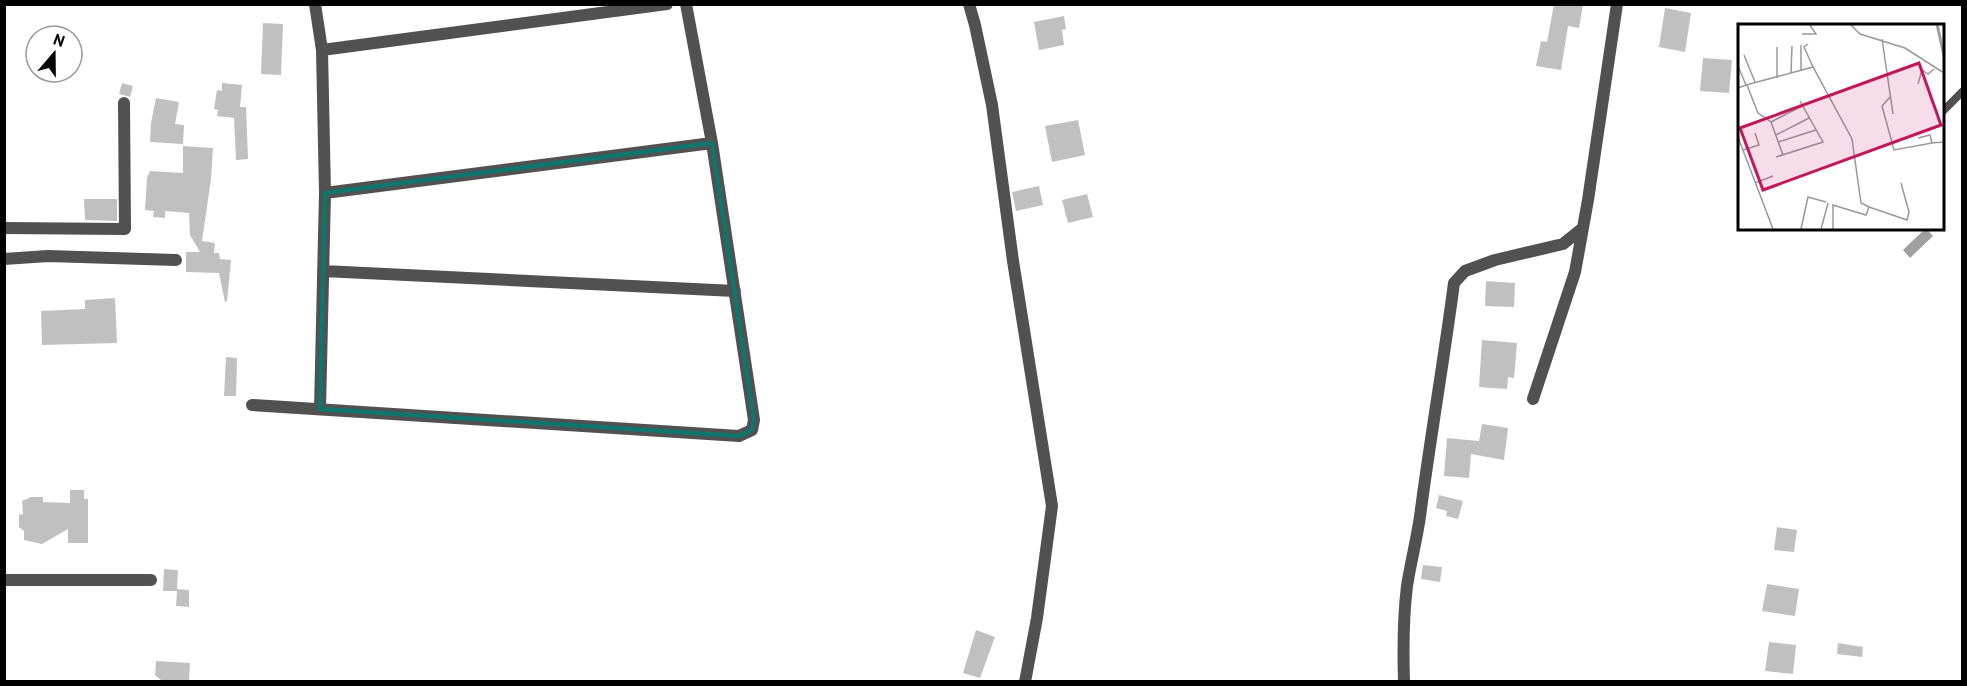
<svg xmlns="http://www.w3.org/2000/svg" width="1967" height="686" font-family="'PT Sans',sans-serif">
<rect width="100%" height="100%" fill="#fff"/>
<path fill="#9f9f9f" d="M 1926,228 L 1933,236 L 1910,258 L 1903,250 Z"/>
<path fill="#c0c0c0" d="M 1554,4 L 1583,4 L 1579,28 L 1568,26 L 1561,70 L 1536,66 L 1541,41 L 1547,42 Z
M 1665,8 L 1691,13 L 1685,52 L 1659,47 Z
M 1064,16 L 1066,29 L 1062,30 L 1064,45 L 1039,50 L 1034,22 Z
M 263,23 L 283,24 L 281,75 L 261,74 Z
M 1703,58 L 1732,60 L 1729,93 L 1700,91 Z
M 122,83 L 133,86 L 130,97 L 119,94 Z
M 222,83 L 242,85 L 240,107 L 246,107 L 248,159 L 236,160 L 234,118 L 217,116 L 218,110 L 214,109 L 217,90 L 222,91 Z
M 156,98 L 179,102 L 175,124 L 184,125 L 183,144 L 150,142 L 151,123 Z
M 1078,120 L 1085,155 L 1052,162 L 1045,126 Z
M 183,146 L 213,148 L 211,179 L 202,241 L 215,243 L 214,253 L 219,253 L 220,259 L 231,260 L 227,301 L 225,302 L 219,273 L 186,272 L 186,252 L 200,252 L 190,235 L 189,213 L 165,211 L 165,218 L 153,217 L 154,211 L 145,210 L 147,178 L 150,171 L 183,173 Z
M 1039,186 L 1043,205 L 1016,211 L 1012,192 Z
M 1087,194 L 1093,217 L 1068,223 L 1062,200 Z
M 84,199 L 117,199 L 117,221 L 85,220 Z
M 1486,281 L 1515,283 L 1514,307 L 1485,306 Z
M 115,298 L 117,343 L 42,345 L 41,311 L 85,309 L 85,300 Z
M 1482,340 L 1517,343 L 1514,378 L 1508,377 L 1507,389 L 1479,387 Z
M 226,357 L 237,358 L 236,396 L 224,396 Z
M 1482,424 L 1508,428 L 1504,460 L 1471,454 L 1469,478 L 1444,476 L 1447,438 L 1479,441 Z
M 70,490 L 84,490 L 84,499 L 88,499 L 88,543 L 68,543 L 68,529 L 42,544 L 24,540 L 24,531 L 19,527 L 19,515 L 23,514 L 22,501 L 31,497 L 43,497 L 43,502 L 70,503 Z
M 1439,495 L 1463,501 L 1458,519 L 1446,516 L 1447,511 L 1436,508 Z
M 1777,527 L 1797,530 L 1794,552 L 1774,550 Z
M 1423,565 L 1442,567 L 1440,582 L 1421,579 Z
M 164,569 L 178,570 L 177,589 L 189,590 L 189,607 L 176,606 L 177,591 L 163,591 Z
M 1767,584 L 1799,589 L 1795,616 L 1762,611 Z
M 976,630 L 995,637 L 980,678 L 963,673 Z
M 1769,642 L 1796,645 L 1793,674 L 1765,671 Z
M 1838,643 L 1863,647 L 1862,657 L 1837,654 Z
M 156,661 L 190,663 L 189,681 L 162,681 L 155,675 Z"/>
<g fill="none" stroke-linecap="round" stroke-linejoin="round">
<path stroke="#515151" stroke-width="8" d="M 1942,112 L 1962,92"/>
<path stroke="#515151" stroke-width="12" d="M 315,4 L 322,50 L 325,193 L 320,409
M 969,4 L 975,25 L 992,105 L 1013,261 L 1052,506 L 1037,618 L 1025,682
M 322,50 L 667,4
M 325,193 L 712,143
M 4,228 L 125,229 L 124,103
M 4,259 L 48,256 L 176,260
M 323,271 L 735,291
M 1533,399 L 1575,272 L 1588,200 L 1617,4
M 252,405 L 739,436 L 752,430 L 754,420 L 712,143 L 686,4
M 4,580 L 151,580
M 1404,682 C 1403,649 1403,618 1407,586 C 1411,560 1418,535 1421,509 C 1431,434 1444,359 1454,283 L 1465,271 L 1495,260 L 1563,244 L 1583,228"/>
</g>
<path fill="none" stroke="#0f766e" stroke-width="4.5" stroke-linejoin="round" d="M 712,143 L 754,420 L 752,430 L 739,436 L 320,409 L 325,193 Z"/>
<g transform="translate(1738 24)">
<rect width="206" height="206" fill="#fff"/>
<path fill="none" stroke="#9f9f9f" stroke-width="3" d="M 199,0 L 206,32"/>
<path fill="none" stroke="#999" stroke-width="1.5" d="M 112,0 L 122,10 L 167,24 L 206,49M 64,10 L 78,10 L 71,0M 144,15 L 155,90M 70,20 L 66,23 L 75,43M 6,31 L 17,58M 0,42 L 8,61 L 0,64M 63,46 L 63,21M 53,49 L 54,22M 39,54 L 39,23M 180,60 L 184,46 L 190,50 L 196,45M 8,61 L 75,43 L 114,115 L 123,179 L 131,183M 9,61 L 20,89 L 33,98 L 45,131M 153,72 L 144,82 L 156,126 L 194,119M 33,98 L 64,82M 38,111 L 71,94M 0,113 L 35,205M 180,114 L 192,111 L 194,119 L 206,118M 40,118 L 78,106M 5,126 L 21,121 L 17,109M 38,133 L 85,118 L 62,77M 17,159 L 35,152M 206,172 L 206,197M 63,205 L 70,173 L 88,178M 83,205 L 90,179M 95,205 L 95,181 L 128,191 L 131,183 L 169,196 L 171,188 L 163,159"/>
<path fill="#c2185b" fill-opacity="0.15" stroke="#c2185b" stroke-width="3" d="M 181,39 L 203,101 L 25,166 L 2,104 Z"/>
<rect width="206" height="206" fill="none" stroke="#000" stroke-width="3"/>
</g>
<rect width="1967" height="686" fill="none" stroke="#000000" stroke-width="12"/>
<g transform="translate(54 54) rotate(20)"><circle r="28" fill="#ffffff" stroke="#999999" stroke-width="1.5"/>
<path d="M0-4.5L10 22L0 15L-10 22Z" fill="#000000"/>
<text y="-9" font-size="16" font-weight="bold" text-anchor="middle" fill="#000000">N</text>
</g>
</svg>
